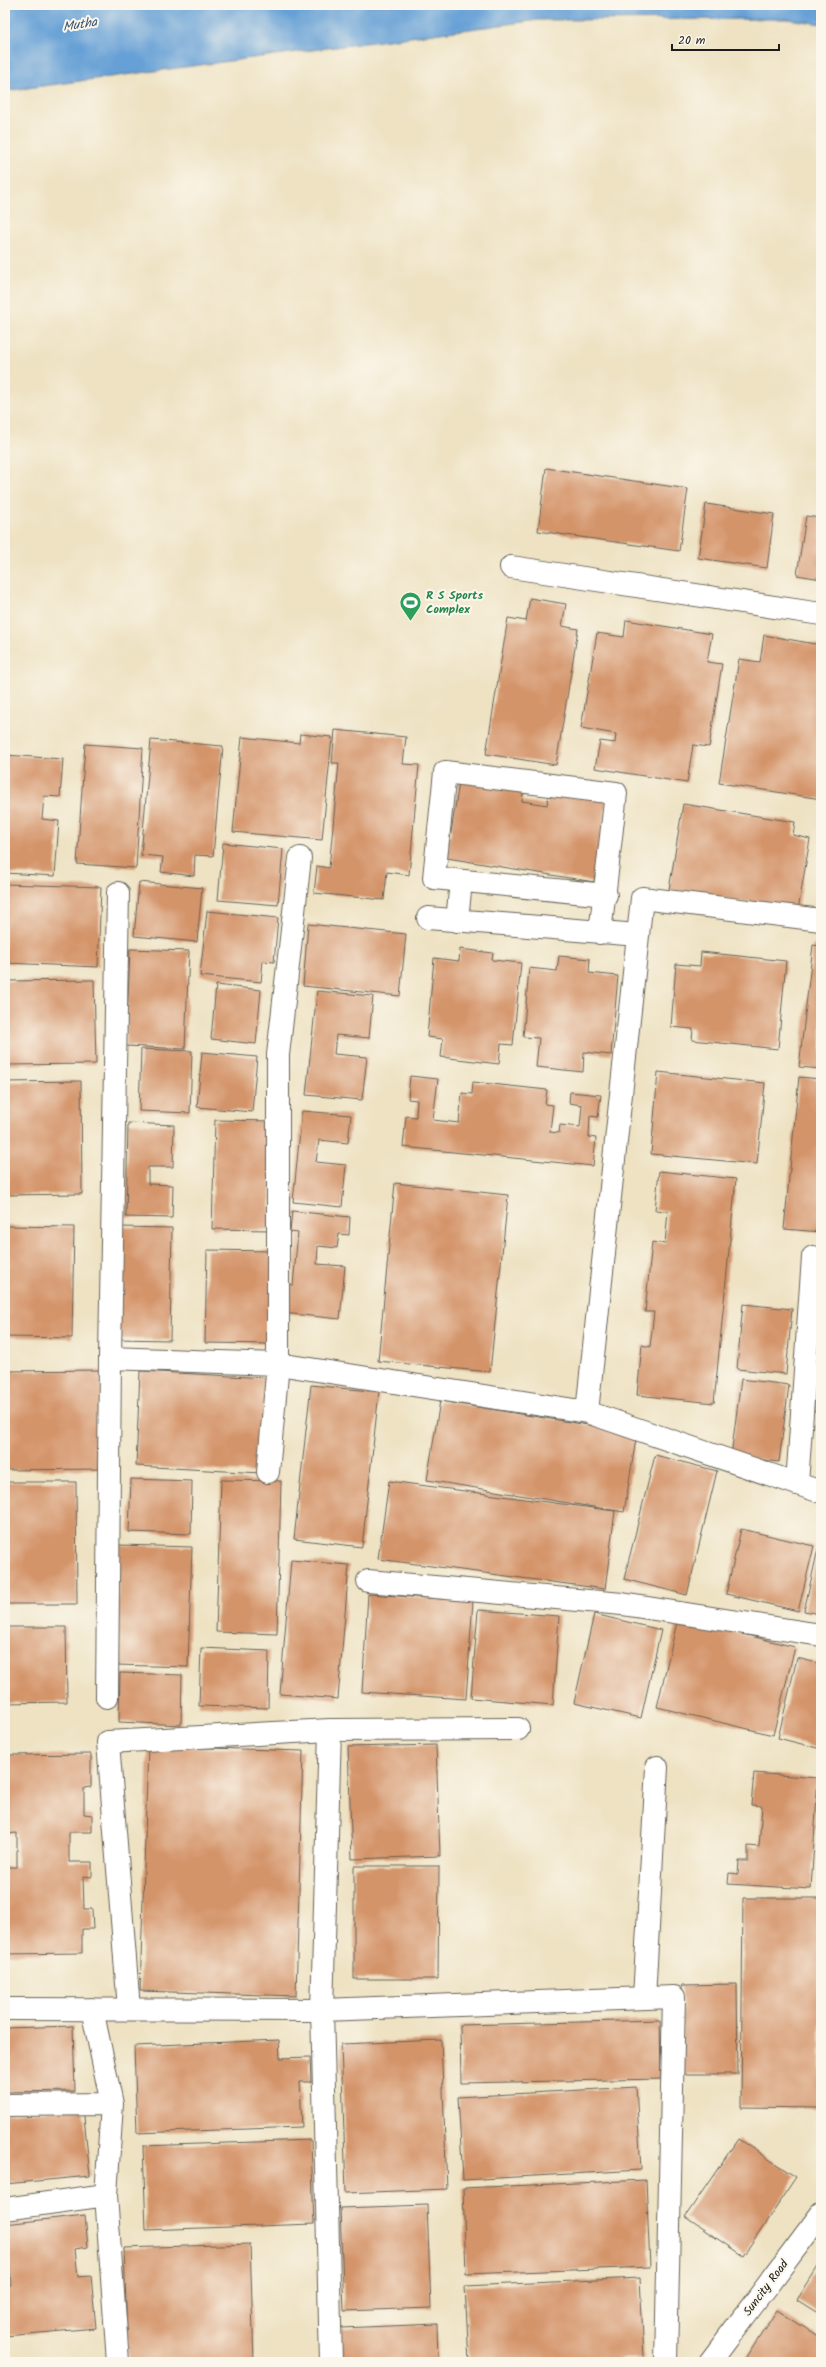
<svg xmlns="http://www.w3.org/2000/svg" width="826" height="2367" font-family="Kalam,sans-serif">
<rect width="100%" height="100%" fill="#fbf7ec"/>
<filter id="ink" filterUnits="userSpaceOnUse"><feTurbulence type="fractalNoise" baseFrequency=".025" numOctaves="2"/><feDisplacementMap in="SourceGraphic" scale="8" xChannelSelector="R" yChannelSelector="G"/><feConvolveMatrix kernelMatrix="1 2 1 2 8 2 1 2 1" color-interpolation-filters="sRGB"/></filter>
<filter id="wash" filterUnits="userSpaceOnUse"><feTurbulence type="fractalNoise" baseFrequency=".012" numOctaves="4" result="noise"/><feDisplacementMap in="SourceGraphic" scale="16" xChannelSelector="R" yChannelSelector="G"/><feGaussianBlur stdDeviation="0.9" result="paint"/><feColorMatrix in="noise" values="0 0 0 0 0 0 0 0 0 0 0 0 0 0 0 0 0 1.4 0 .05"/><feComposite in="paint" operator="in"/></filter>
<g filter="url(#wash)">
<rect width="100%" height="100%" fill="#eee2c3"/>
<path fill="#66a0d6" stroke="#415e79" d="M 5,5 L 821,5 L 821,24 L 788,19 L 538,20 L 5,91 Z"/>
<g id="blocks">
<path fill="#d4946a" d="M 546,468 L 688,489 L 679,551 L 538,531 Z
M 706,504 L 774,514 L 767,568 L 698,558 Z
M 806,516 L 821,518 L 821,579 L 797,575 Z
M 530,598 L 566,604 L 562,626 L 578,629 L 556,765 L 486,754 L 508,618 L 526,621 Z
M 626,620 L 712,634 L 707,662 L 722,664 L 709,747 L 693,745 L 687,783 L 595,768 L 600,741 L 615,743 L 616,734 L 581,728 L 597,633 L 624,637 Z
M 764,635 L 821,645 L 821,799 L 719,783 L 739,659 L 760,662 Z
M 335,730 L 406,737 L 403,764 L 419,765 L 409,875 L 387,872 L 384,900 L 314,893 L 317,866 L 329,868 L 339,763 L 332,763 Z
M 300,734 L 332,737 L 322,840 L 233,832 L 242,737 L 299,743 Z
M 151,740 L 223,746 L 213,856 L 195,855 L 194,876 L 161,872 L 163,857 L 141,855 Z
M 85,744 L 143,748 L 136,868 L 77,864 Z
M 5,755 L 63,759 L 60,797 L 44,796 L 42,819 L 59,821 L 55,876 L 5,873 Z
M 460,776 L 524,787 L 522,801 L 547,805 L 549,790 L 607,800 L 594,882 L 447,858 Z
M 683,804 L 795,822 L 793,835 L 810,839 L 798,910 L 669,890 Z
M 223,843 L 283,849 L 278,905 L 218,900 Z
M 139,882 L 202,888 L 197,942 L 134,936 Z
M 5,884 L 101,887 L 98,967 L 5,963 Z
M 207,911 L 278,918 L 274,962 L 263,961 L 261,982 L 200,976 Z
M 308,924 L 406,934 L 400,996 L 303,986 Z
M 813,945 L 821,946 L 821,1069 L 799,1067 Z
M 130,949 L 189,951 L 185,1049 L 126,1046 Z
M 460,949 L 493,953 L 492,960 L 521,963 L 513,1045 L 501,1044 L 499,1064 L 441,1057 L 443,1039 L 427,1037 L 434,958 L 459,961 Z
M 701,952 L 786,961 L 778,1049 L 692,1040 L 693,1029 L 671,1027 L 676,964 L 700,966 Z
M 559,956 L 590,959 L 589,973 L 618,976 L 611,1055 L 584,1052 L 583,1072 L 536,1067 L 539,1038 L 523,1037 L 529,968 L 557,971 Z
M 94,980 L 96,1064 L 5,1065 L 5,981 Z
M 216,985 L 261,990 L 256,1044 L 211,1039 Z
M 317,991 L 373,996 L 369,1038 L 336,1035 L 334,1054 L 367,1057 L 362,1100 L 306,1095 Z
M 141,1049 L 192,1051 L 190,1113 L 139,1111 Z
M 202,1052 L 257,1057 L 252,1112 L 197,1107 Z
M 658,1072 L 765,1083 L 757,1164 L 651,1154 Z
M 410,1076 L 438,1079 L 433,1120 L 459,1123 L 462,1093 L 472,1094 L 473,1082 L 547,1090 L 545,1104 L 553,1105 L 550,1132 L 559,1133 L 560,1125 L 580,1127 L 582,1105 L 569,1103 L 570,1092 L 601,1095 L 598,1117 L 590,1116 L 589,1137 L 596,1138 L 593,1166 L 403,1147 L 406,1116 L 416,1117 L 417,1100 L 408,1099 Z
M 799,1077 L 821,1079 L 821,1232 L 784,1229 Z
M 81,1081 L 82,1194 L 5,1195 L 5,1082 Z
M 302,1111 L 351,1115 L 348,1143 L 319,1140 L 316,1162 L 346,1165 L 342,1207 L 293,1202 Z
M 215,1120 L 272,1121 L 270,1230 L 212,1229 Z
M 128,1123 L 174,1125 L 173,1167 L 148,1167 L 148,1184 L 173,1185 L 172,1218 L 126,1217 Z
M 659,1171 L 736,1179 L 714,1403 L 637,1395 L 642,1345 L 650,1347 L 654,1312 L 645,1312 L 652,1242 L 665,1244 L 668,1211 L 655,1210 Z
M 395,1183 L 508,1195 L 490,1372 L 378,1361 Z
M 292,1211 L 350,1217 L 349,1235 L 339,1234 L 337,1248 L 318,1246 L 317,1264 L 345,1266 L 340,1319 L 283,1313 L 285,1284 L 293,1285 L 298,1233 L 290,1232 Z
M 5,1226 L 74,1227 L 72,1338 L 5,1337 Z
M 119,1227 L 172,1228 L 170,1340 L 117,1339 Z
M 207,1250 L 274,1251 L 273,1344 L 205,1343 Z
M 821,1275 L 821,1412 L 807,1410 Z
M 743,1304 L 792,1309 L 786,1374 L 737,1369 Z
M 101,1370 L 102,1469 L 5,1470 L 5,1371 Z
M 140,1371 L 266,1378 L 261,1473 L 136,1466 Z
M 741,1379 L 789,1385 L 779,1462 L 731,1456 Z
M 311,1385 L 379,1392 L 362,1547 L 294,1539 Z
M 440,1401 L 637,1433 L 624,1512 L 427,1480 Z
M 655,1455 L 717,1471 L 687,1595 L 624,1579 Z
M 131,1479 L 192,1481 L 191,1534 L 129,1532 Z
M 221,1480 L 281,1481 L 277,1634 L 216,1632 Z
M 389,1481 L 615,1511 L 605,1589 L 378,1559 Z
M 5,1482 L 76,1482 L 77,1604 L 5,1604 Z
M 741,1529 L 814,1546 L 798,1611 L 726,1594 Z
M 820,1540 L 821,1540 L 821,1614 L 804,1611 Z
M 119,1545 L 192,1547 L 188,1667 L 116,1665 Z
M 291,1560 L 349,1565 L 338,1699 L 280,1694 Z
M 368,1594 L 473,1601 L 466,1699 L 362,1692 Z
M 478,1610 L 559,1616 L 553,1705 L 471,1698 Z
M 594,1614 L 661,1630 L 641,1718 L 574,1703 Z
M 678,1618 L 795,1647 L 773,1735 L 657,1707 Z
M 5,1627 L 66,1627 L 67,1702 L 5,1703 Z
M 201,1648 L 269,1651 L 268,1708 L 199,1706 Z
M 797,1658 L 821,1664 L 821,1749 L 778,1738 Z
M 120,1673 L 182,1675 L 181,1725 L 119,1722 Z
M 436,1745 L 440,1856 L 352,1859 L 348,1747 Z
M 148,1746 L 303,1751 L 296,1996 L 140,1991 Z
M 91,1754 L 91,1787 L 84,1788 L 84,1814 L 92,1815 L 92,1832 L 69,1832 L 69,1862 L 92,1862 L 92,1877 L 83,1876 L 84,1909 L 92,1909 L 93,1929 L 82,1929 L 82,1953 L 5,1954 L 5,1867 L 17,1867 L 17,1833 L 5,1834 L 7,1755 Z
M 754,1773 L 818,1778 L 811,1889 L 728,1884 L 729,1873 L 738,1874 L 739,1861 L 748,1861 L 748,1846 L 759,1847 L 762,1806 L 751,1805 Z
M 354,1866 L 439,1866 L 438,1979 L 354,1979 Z
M 743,1898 L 821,1898 L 820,2108 L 741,2107 Z
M 737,1984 L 738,2074 L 682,2074 L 682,1985 Z
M 660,2020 L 661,2079 L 461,2083 L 460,2025 Z
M 73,2026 L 75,2091 L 5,2092 L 5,2028 Z
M 279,2040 L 280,2058 L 310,2057 L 311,2082 L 300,2082 L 302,2127 L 137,2133 L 134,2046 Z
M 441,2040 L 447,2189 L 346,2193 L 341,2044 Z
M 636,2087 L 641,2170 L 463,2180 L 458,2097 Z
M 83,2107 L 90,2176 L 5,2184 L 5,2114 Z
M 738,2139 L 796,2177 L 743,2256 L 685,2217 Z
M 311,2140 L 314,2224 L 146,2230 L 143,2146 Z
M 646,2180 L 650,2267 L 466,2274 L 463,2188 Z
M 427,2205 L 431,2308 L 344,2311 L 340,2208 Z
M 85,2215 L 88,2247 L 75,2249 L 78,2277 L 91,2276 L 96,2328 L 5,2336 L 5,2286 L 11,2285 L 9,2258 L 5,2259 L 5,2224 Z
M 250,2244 L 254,2362 L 128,2362 L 124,2248 Z
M 821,2262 L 821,2315 L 797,2300 Z
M 640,2278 L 644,2358 L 554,2362 L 469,2362 L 465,2286 Z
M 777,2310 L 821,2338 L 821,2362 L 744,2361 Z
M 437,2324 L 438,2362 L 342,2362 L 341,2328 Z"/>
</g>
</g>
<g filter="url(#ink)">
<use href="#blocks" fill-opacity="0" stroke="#666156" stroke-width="1"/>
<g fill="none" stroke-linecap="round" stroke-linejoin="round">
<defs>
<path id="minor" d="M 511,567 L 821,614
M 428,918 L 638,935
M 457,921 L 461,881
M 600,933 L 616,793 L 445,772 L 434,878 L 606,895
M 110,1358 L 278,1364 L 587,1412 L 821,1492
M 587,1412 L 642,898 L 821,920
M 268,1472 L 278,1364 L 278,1055 L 300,858
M 797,1484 L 813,1257
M 368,1581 L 622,1604 L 821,1635
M 107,1697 L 110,1358 L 118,893
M 330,1730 L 322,2010 L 331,2362
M 644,1998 L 657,1767
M 5,2009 L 322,2010 L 674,1997 L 666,2362
M 129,2009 L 108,1742 L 330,1730 L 518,1729
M 112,2104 L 106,2195 L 118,2362
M 5,2105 L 112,2104 L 92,2009
M 5,2209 L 106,2195
M 710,2362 L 821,2214"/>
</defs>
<use href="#minor" stroke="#666156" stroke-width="24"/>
<use href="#minor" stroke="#fff" stroke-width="22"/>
</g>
</g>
<defs>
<symbol id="stadium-pin" viewBox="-11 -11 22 30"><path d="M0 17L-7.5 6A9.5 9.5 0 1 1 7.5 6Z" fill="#2e9e5b" stroke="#fbf7ec"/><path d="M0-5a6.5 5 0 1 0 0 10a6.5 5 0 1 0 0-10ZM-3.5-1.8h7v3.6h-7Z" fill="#fff"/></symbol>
</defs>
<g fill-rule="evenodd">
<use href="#stadium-pin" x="398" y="590" width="25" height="34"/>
</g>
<g text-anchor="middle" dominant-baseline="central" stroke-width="4" stroke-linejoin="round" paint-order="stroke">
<g font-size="12" font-weight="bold" fill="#27864d" stroke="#fbf7ec" text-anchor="start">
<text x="426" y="595">R S Sports<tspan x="426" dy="14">Complex</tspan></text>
</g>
<g font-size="12" fill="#1c1c1c" stroke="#fbf7ec">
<text transform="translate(766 2288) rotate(-53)">Suncity Road</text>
</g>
<g font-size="13" font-style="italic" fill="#3d5770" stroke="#fbf7ec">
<text transform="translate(80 25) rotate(-9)">Mutha</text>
</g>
</g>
<rect width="826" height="2367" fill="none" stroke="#fbf7ec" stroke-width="20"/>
<path d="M672 44v6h107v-6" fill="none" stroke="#1c1c1c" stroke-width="2"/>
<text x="678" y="44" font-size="12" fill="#1c1c1c" stroke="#fbf7ec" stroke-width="3" paint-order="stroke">20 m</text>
</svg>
